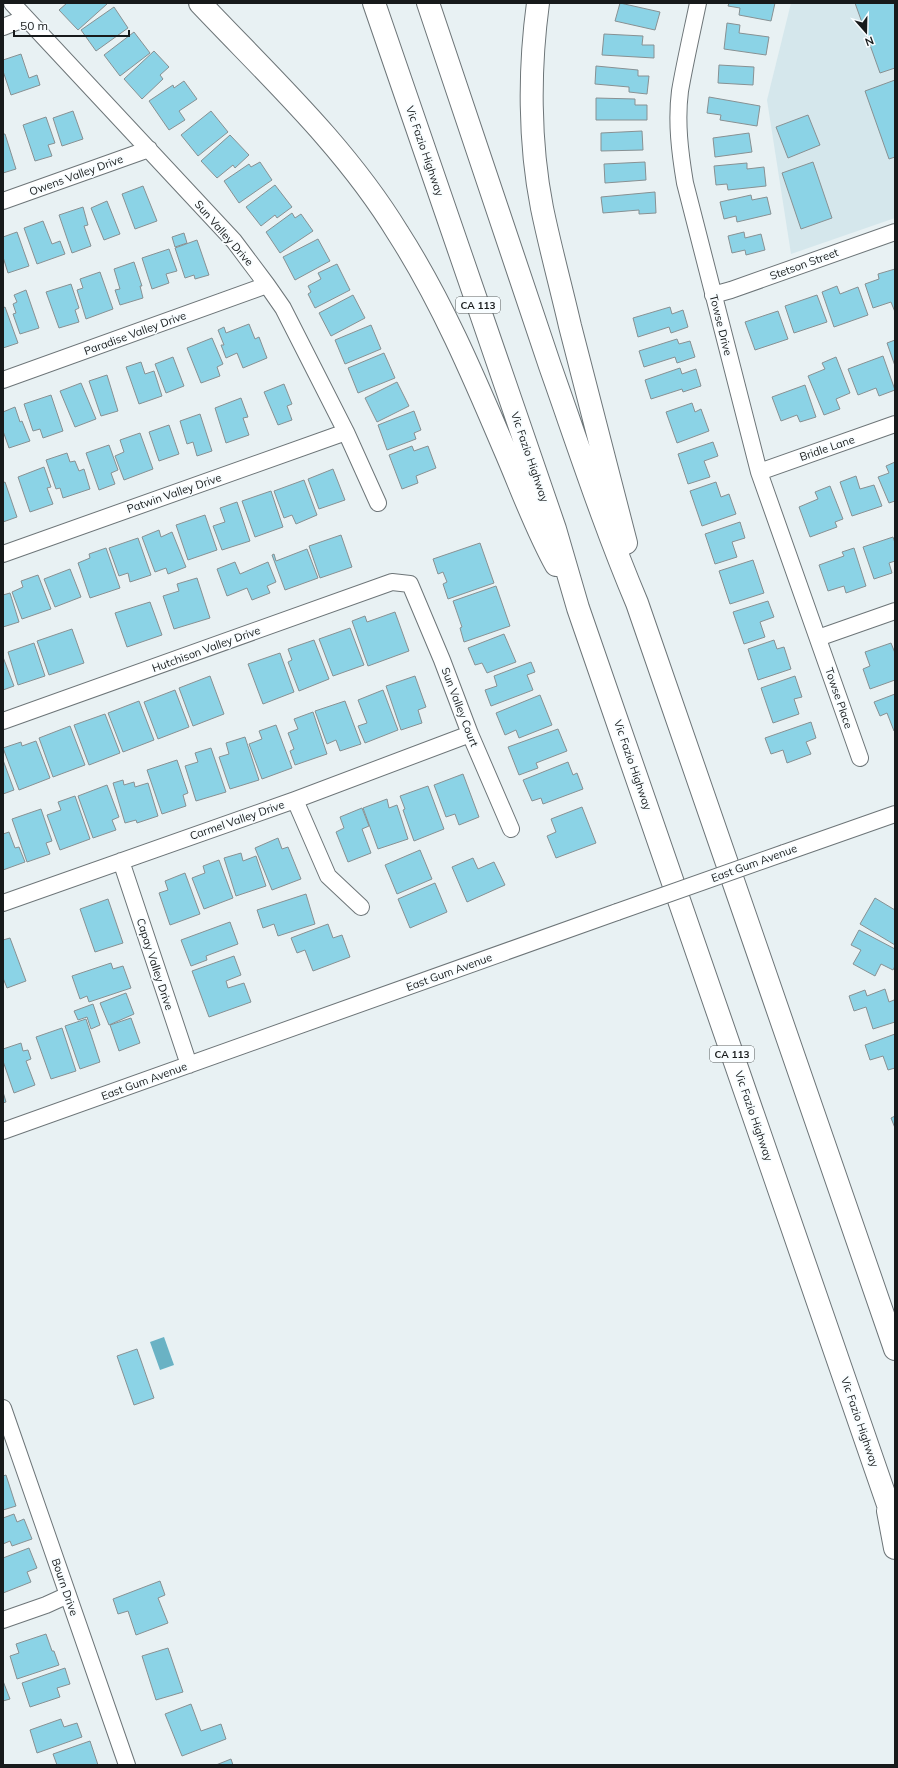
<svg xmlns="http://www.w3.org/2000/svg" width="898" height="1768" font-family="Mulish,sans-serif">
<rect width="100%" height="100%" fill="#e8f1f3"/>
<path fill="#d5e7ec" d="M 791,3 L 895,3 L 895,218 L 791,254 L 767,100 Z"/>
<path fill="#6ab2c4" d="M 164,1337 L 174,1365 L 160,1370 L 150,1342 Z"/>
<path fill="#8bd3e6" stroke="#889193" d="M 67,3 L 106,3 L 107,4 L 78,30 L 59,10 Z
M 620,3 L 660,12 L 655,30 L 615,21 Z
M 729,3 L 775,3 L 771,21 L 739,15 L 740,8 L 728,6 Z
M 855,3 L 895,3 L 895,68 L 880,73 Z
M 114,7 L 128,28 L 96,51 L 81,30 Z
M 727,23 L 740,25 L 739,33 L 769,37 L 766,55 L 724,49 Z
M 134,32 L 150,53 L 120,76 L 104,55 Z
M 604,34 L 643,36 L 642,45 L 654,45 L 654,58 L 602,55 Z
M 154,51 L 169,67 L 160,75 L 163,79 L 142,99 L 124,79 Z
M 21,54 L 29,78 L 37,75 L 40,85 L 11,95 L 3,71 L 3,60 Z
M 719,65 L 754,67 L 753,85 L 718,83 Z
M 596,66 L 638,70 L 638,76 L 649,76 L 647,94 L 629,92 L 629,87 L 595,84 Z
M 895,80 L 895,157 L 889,159 L 865,91 Z
M 184,81 L 197,99 L 179,111 L 185,120 L 169,130 L 149,101 L 173,85 L 174,88 Z
M 709,97 L 760,106 L 757,126 L 720,120 L 721,115 L 707,113 Z
M 596,98 L 635,99 L 635,105 L 647,105 L 647,120 L 596,120 Z
M 73,111 L 83,139 L 62,146 L 53,118 Z
M 211,111 L 228,132 L 198,156 L 181,135 Z
M 808,115 L 820,145 L 788,158 L 776,127 Z
M 46,117 L 55,143 L 48,145 L 52,156 L 35,161 L 23,125 Z
M 642,131 L 643,150 L 601,151 L 601,133 Z
M 749,133 L 752,152 L 715,157 L 713,138 Z
M 3,134 L 5,134 L 16,169 L 3,173 Z
M 230,135 L 249,155 L 235,168 L 233,165 L 217,178 L 201,161 Z
M 260,162 L 272,180 L 239,203 L 224,181 L 249,164 L 251,167 Z
M 645,162 L 646,180 L 605,183 L 604,164 Z
M 813,162 L 832,218 L 801,229 L 782,173 Z
M 747,163 L 747,169 L 764,167 L 766,186 L 728,190 L 727,184 L 716,185 L 714,166 Z
M 275,185 L 292,207 L 277,218 L 275,215 L 261,226 L 246,207 Z
M 143,186 L 157,221 L 135,229 L 122,194 Z
M 655,192 L 656,213 L 639,214 L 639,210 L 603,213 L 601,197 Z
M 751,195 L 752,200 L 767,197 L 771,214 L 737,222 L 736,216 L 724,219 L 720,202 Z
M 107,201 L 120,234 L 104,240 L 91,208 Z
M 83,207 L 88,225 L 84,226 L 91,246 L 72,253 L 59,215 Z
M 292,213 L 295,218 L 301,214 L 313,231 L 280,253 L 266,232 Z
M 43,221 L 52,244 L 60,241 L 65,254 L 37,264 L 24,228 Z
M 17,232 L 29,266 L 8,273 L 3,257 L 3,237 Z
M 744,232 L 745,238 L 761,234 L 765,250 L 746,255 L 745,250 L 732,253 L 728,236 Z
M 184,233 L 187,243 L 175,247 L 172,237 Z
M 318,239 L 330,261 L 295,280 L 283,257 Z
M 197,240 L 209,275 L 195,279 L 194,275 L 185,278 L 175,248 Z
M 169,249 L 177,271 L 166,274 L 169,283 L 152,289 L 142,258 Z
M 134,262 L 142,286 L 140,286 L 143,298 L 120,305 L 115,290 L 120,289 L 114,269 Z
M 337,264 L 350,290 L 315,308 L 308,294 L 311,292 L 308,286 L 321,279 L 318,273 Z
M 895,269 L 895,312 L 891,302 L 873,308 L 865,284 L 879,279 L 878,274 Z
M 100,272 L 113,309 L 86,319 L 77,290 L 83,288 L 80,279 Z
M 71,284 L 79,308 L 75,310 L 79,322 L 59,328 L 46,292 Z
M 837,286 L 840,294 L 858,287 L 868,315 L 834,327 L 822,292 Z
M 26,290 L 39,328 L 20,334 L 13,314 L 16,313 L 13,304 L 17,302 L 14,295 Z
M 353,295 L 365,318 L 331,336 L 319,313 Z
M 817,295 L 827,322 L 794,333 L 785,306 Z
M 5,307 L 18,343 L 3,348 L 3,308 Z
M 670,307 L 672,314 L 683,310 L 688,327 L 671,333 L 669,327 L 638,337 L 633,318 Z
M 778,311 L 788,339 L 755,350 L 745,322 Z
M 249,324 L 255,339 L 259,337 L 267,358 L 243,368 L 237,353 L 226,358 L 221,345 L 224,345 L 218,330 L 224,327 L 226,333 Z
M 371,325 L 381,349 L 345,364 L 335,340 Z
M 212,338 L 223,364 L 217,367 L 220,376 L 201,383 L 187,348 Z
M 677,339 L 679,344 L 690,341 L 695,357 L 677,363 L 675,357 L 644,367 L 639,351 Z
M 895,340 L 895,366 L 887,343 Z
M 384,353 L 395,378 L 358,393 L 348,368 Z
M 883,356 L 895,390 L 879,396 L 876,388 L 858,395 L 848,369 Z
M 173,357 L 184,386 L 166,393 L 155,364 Z
M 836,357 L 850,393 L 836,399 L 840,409 L 824,415 L 808,376 L 825,369 L 822,363 Z
M 141,362 L 145,374 L 154,371 L 162,396 L 139,404 L 126,367 Z
M 680,368 L 682,374 L 696,369 L 701,386 L 683,392 L 682,389 L 651,399 L 645,380 Z
M 107,375 L 118,411 L 101,416 L 89,381 Z
M 397,382 L 409,406 L 377,422 L 365,398 Z
M 81,383 L 96,419 L 75,427 L 60,391 Z
M 284,384 L 292,404 L 287,406 L 292,420 L 278,425 L 264,392 Z
M 805,385 L 816,417 L 800,422 L 797,415 L 781,421 L 772,397 Z
M 51,395 L 63,431 L 43,438 L 40,429 L 33,431 L 24,404 Z
M 241,398 L 248,417 L 243,418 L 249,435 L 226,443 L 215,408 Z
M 692,403 L 695,412 L 701,409 L 709,431 L 677,443 L 666,412 Z
M 15,407 L 20,422 L 22,421 L 30,441 L 9,448 L 3,431 L 3,412 Z
M 414,411 L 421,430 L 414,433 L 416,439 L 387,450 L 378,425 Z
M 200,414 L 212,451 L 197,456 L 193,442 L 187,444 L 180,421 Z
M 169,425 L 179,454 L 159,461 L 149,432 Z
M 140,433 L 153,469 L 124,480 L 115,456 L 124,452 L 120,440 Z
M 713,442 L 718,456 L 704,461 L 710,477 L 688,484 L 678,454 Z
M 109,445 L 118,470 L 111,473 L 115,484 L 99,490 L 86,453 Z
M 412,446 L 414,451 L 428,446 L 436,468 L 416,476 L 418,483 L 402,489 L 389,455 Z
M 67,453 L 70,462 L 75,461 L 79,471 L 84,469 L 90,489 L 63,498 L 60,488 L 56,489 L 46,460 Z
M 895,462 L 895,501 L 889,503 L 878,477 L 889,473 L 886,466 Z
M 44,467 L 51,487 L 47,488 L 53,504 L 30,512 L 18,477 Z
M 333,469 L 345,500 L 319,509 L 308,479 Z
M 856,476 L 860,489 L 874,485 L 882,506 L 852,516 L 840,482 Z
M 304,480 L 317,515 L 296,524 L 292,515 L 284,518 L 274,491 Z
M 5,482 L 17,517 L 3,522 L 3,483 Z
M 716,482 L 721,497 L 729,494 L 736,514 L 702,526 L 690,491 Z
M 830,486 L 843,519 L 835,522 L 837,527 L 810,537 L 799,507 L 818,499 L 815,492 Z
M 271,491 L 283,527 L 255,537 L 242,501 Z
M 237,502 L 250,541 L 222,550 L 213,526 L 225,522 L 220,508 Z
M 205,515 L 217,550 L 188,560 L 176,525 Z
M 740,522 L 745,538 L 732,542 L 737,557 L 715,564 L 705,534 Z
M 159,530 L 161,537 L 172,532 L 186,567 L 168,574 L 166,568 L 155,572 L 142,537 Z
M 341,535 L 352,567 L 320,578 L 309,546 Z
M 893,537 L 895,543 L 895,561 L 889,563 L 892,573 L 874,579 L 863,547 Z
M 138,538 L 151,575 L 130,582 L 128,573 L 119,576 L 109,548 Z
M 480,543 L 494,583 L 448,599 L 443,584 L 447,582 L 443,572 L 438,574 L 433,559 Z
M 106,548 L 120,588 L 90,598 L 78,563 L 90,558 L 89,554 Z
M 854,548 L 866,586 L 846,593 L 844,586 L 828,591 L 819,565 L 844,556 L 842,552 Z
M 307,549 L 318,578 L 285,590 L 272,555 L 274,554 L 276,561 Z
M 753,560 L 764,593 L 730,604 L 719,571 Z
M 235,562 L 240,574 L 268,562 L 276,582 L 267,586 L 270,593 L 252,600 L 247,588 L 227,596 L 217,569 Z
M 70,569 L 81,597 L 55,607 L 44,579 Z
M 38,575 L 51,609 L 22,619 L 12,592 L 23,587 L 21,581 Z
M 197,578 L 210,618 L 174,629 L 163,596 L 179,591 L 177,584 Z
M 496,586 L 510,626 L 464,642 L 460,628 L 462,627 L 453,601 Z
M 10,593 L 19,622 L 3,627 L 3,595 Z
M 768,601 L 774,617 L 760,622 L 765,637 L 744,644 L 733,612 Z
M 150,602 L 162,635 L 127,647 L 115,613 Z
M 395,612 L 409,651 L 368,666 L 352,621 L 365,616 L 367,622 Z
M 350,628 L 364,665 L 333,676 L 319,639 Z
M 72,629 L 84,663 L 49,675 L 37,641 Z
M 504,634 L 516,662 L 487,673 L 482,663 L 475,665 L 468,648 Z
M 314,640 L 329,679 L 299,691 L 288,662 L 292,660 L 288,649 Z
M 774,640 L 777,649 L 784,647 L 791,669 L 758,680 L 748,649 Z
M 34,643 L 45,676 L 18,685 L 8,652 Z
M 891,643 L 895,653 L 895,680 L 870,689 L 863,669 L 870,666 L 865,652 Z
M 280,653 L 294,692 L 263,704 L 248,664 Z
M 3,657 L 14,686 L 3,690 Z
M 531,662 L 535,672 L 527,675 L 533,690 L 491,706 L 485,690 L 497,686 L 494,676 Z
M 210,676 L 224,714 L 193,726 L 179,688 Z
M 415,676 L 426,707 L 418,710 L 422,723 L 401,730 L 386,686 Z
M 795,676 L 802,697 L 794,699 L 799,714 L 773,723 L 761,688 Z
M 175,690 L 189,727 L 158,739 L 144,702 Z
M 383,690 L 398,730 L 365,743 L 358,726 L 367,723 L 358,700 Z
M 895,694 L 895,731 L 894,731 L 887,713 L 880,716 L 874,702 Z
M 540,695 L 552,725 L 519,738 L 516,730 L 505,735 L 496,713 Z
M 139,701 L 154,740 L 123,752 L 108,713 Z
M 345,701 L 361,744 L 340,751 L 336,740 L 327,744 L 315,711 Z
M 313,712 L 327,754 L 295,765 L 290,751 L 294,749 L 288,733 L 298,729 L 294,719 Z
M 105,714 L 120,753 L 89,765 L 74,725 Z
M 811,722 L 816,738 L 806,742 L 811,754 L 787,763 L 783,750 L 771,754 L 765,738 Z
M 276,725 L 292,768 L 262,779 L 249,744 L 262,739 L 259,731 Z
M 70,726 L 85,765 L 53,777 L 39,738 Z
M 558,729 L 567,751 L 536,763 L 538,768 L 519,775 L 508,747 Z
M 245,737 L 259,780 L 230,789 L 219,757 L 229,754 L 226,743 Z
M 36,741 L 50,778 L 19,790 L 3,748 L 21,742 L 22,746 Z
M 211,748 L 226,792 L 196,801 L 185,766 L 198,762 L 195,753 Z
M 3,760 L 14,790 L 3,794 Z
M 177,760 L 188,793 L 183,795 L 186,806 L 162,814 L 147,770 Z
M 568,762 L 573,775 L 577,773 L 583,789 L 543,804 L 541,798 L 532,801 L 523,780 Z
M 463,774 L 479,817 L 459,825 L 455,814 L 446,817 L 434,785 Z
M 123,780 L 124,785 L 134,782 L 135,787 L 148,783 L 158,816 L 137,823 L 136,820 L 125,823 L 113,783 Z
M 107,785 L 119,817 L 112,820 L 116,830 L 93,838 L 78,796 Z
M 428,786 L 444,829 L 414,841 L 403,810 L 405,809 L 400,796 Z
M 75,796 L 90,839 L 60,850 L 47,815 L 61,810 L 58,802 Z
M 387,799 L 389,808 L 397,805 L 408,839 L 378,849 L 363,808 Z
M 582,807 L 596,843 L 556,858 L 547,836 L 556,832 L 551,819 Z
M 362,808 L 369,826 L 362,829 L 371,853 L 348,862 L 336,832 L 344,828 L 340,817 Z
M 41,809 L 52,841 L 46,843 L 50,854 L 27,862 L 12,819 Z
M 9,832 L 15,848 L 19,847 L 25,862 L 3,870 L 3,834 Z
M 278,838 L 282,849 L 288,847 L 301,879 L 272,890 L 255,848 Z
M 420,850 L 432,879 L 397,894 L 385,865 Z
M 241,853 L 243,861 L 256,856 L 266,886 L 236,896 L 224,858 Z
M 473,858 L 478,869 L 494,862 L 505,885 L 467,902 L 452,867 Z
M 219,860 L 233,898 L 204,909 L 192,878 L 205,873 L 203,866 Z
M 185,873 L 200,914 L 170,925 L 159,893 L 168,890 L 165,881 Z
M 435,883 L 447,912 L 410,928 L 398,899 Z
M 306,894 L 315,924 L 278,936 L 274,924 L 263,928 L 257,910 Z
M 875,898 L 895,910 L 895,945 L 860,924 Z
M 108,899 L 123,943 L 95,952 L 80,909 Z
M 230,922 L 238,944 L 206,956 L 207,960 L 191,966 L 181,940 Z
M 328,924 L 333,938 L 342,935 L 350,957 L 313,971 L 305,950 L 297,953 L 291,938 Z
M 859,930 L 895,949 L 895,966 L 893,970 L 881,964 L 875,976 L 853,964 L 861,950 L 851,945 Z
M 10,938 L 26,981 L 7,988 L 3,978 L 3,940 Z
M 234,956 L 241,975 L 226,981 L 228,988 L 244,983 L 251,1002 L 209,1017 L 192,971 Z
M 111,963 L 113,969 L 123,966 L 131,988 L 89,1002 L 87,996 L 80,999 L 72,976 Z
M 885,989 L 889,1002 L 894,1000 L 895,1003 L 895,1022 L 873,1029 L 866,1007 L 854,1011 L 849,996 L 865,990 L 867,996 Z
M 126,993 L 134,1014 L 109,1025 L 100,1003 Z
M 93,1004 L 100,1025 L 91,1029 L 87,1017 L 78,1020 L 74,1011 Z
M 131,1018 L 140,1043 L 119,1051 L 110,1025 Z
M 86,1019 L 100,1062 L 80,1069 L 65,1026 Z
M 62,1028 L 76,1071 L 51,1079 L 36,1037 Z
M 895,1034 L 895,1068 L 888,1070 L 883,1056 L 870,1060 L 865,1045 Z
M 21,1043 L 23,1051 L 28,1050 L 31,1059 L 26,1061 L 35,1085 L 14,1093 L 3,1061 L 3,1049 Z
M 3,1092 L 6,1102 L 3,1103 Z
M 895,1116 L 895,1128 L 891,1118 Z
M 137,1349 L 154,1398 L 134,1405 L 117,1356 Z
M 6,1475 L 16,1506 L 3,1510 L 3,1476 Z
M 14,1514 L 17,1522 L 24,1519 L 32,1539 L 12,1546 L 10,1541 L 3,1544 L 3,1518 Z
M 29,1548 L 37,1568 L 27,1572 L 31,1582 L 3,1593 L 3,1558 Z
M 160,1581 L 165,1595 L 158,1598 L 168,1623 L 136,1635 L 128,1611 L 118,1614 L 113,1599 Z
M 46,1634 L 52,1651 L 54,1651 L 59,1665 L 17,1679 L 10,1656 L 19,1653 L 16,1644 Z
M 168,1648 L 183,1692 L 156,1700 L 142,1656 Z
M 65,1668 L 70,1684 L 57,1688 L 60,1697 L 30,1707 L 22,1683 Z
M 3,1681 L 10,1699 L 3,1701 Z
M 191,1704 L 201,1731 L 221,1724 L 226,1739 L 182,1756 L 165,1714 Z
M 61,1719 L 64,1727 L 77,1723 L 82,1737 L 37,1753 L 30,1730 Z
M 90,1741 L 98,1765 L 57,1765 L 53,1754 Z
M 231,1759 L 233,1765 L 216,1765 Z"/>
<g fill="none" stroke-linecap="round" stroke-linejoin="round">
<defs>
<path id="minor" d="M 12,3 L 234,241 L 267,285 L 283,308 L 346,432 L 378,503
M 698,3 C 692,32 685,62 680,91 C 676,122 680,153 685,183 L 759,472 L 860,758
M 3,27 L 26,18
M 3,201 L 149,149
M 713,295 L 731,290 L 895,232
M 3,380 L 267,285
M 759,472 L 895,424
M 3,554 L 346,432
M 818,638 L 895,611
M 3,721 L 392,582 L 410,584 L 442,660 L 470,734 L 511,829
M 295,800 L 328,876 L 361,907
M 784,853 L 895,814
M 121,861 L 189,1065
M 3,903 L 295,800 L 470,734
M 3,1131 L 617,912
M 3,1408 L 127,1765
M 3,1620 L 46,1605 L 68,1595"/>
<path id="highway" d="M 200,3 C 269,76 345,146 398,233 C 441,300 473,375 504,448 C 521,487 535,527 556,565
M 374,3 L 555,529 L 578,608 L 895,1525
M 428,3 C 468,124 509,245 550,366 C 578,445 604,525 637,603 L 895,1349
M 538,3 C 529,69 529,142 542,208 C 550,247 561,287 570,326 C 588,398 607,470 626,543
M 888,1511 L 895,1548"/>
</defs>
<use href="#minor" stroke="#6d7578" stroke-width="18"/>
<use href="#highway" stroke="#6d7578" stroke-width="24"/>
<use href="#minor" stroke="#fff" stroke-width="16"/>
<use href="#highway" stroke="#fff" stroke-width="22"/>
<defs>
<path id="minor-bridge" d="M 617,912 L 784,853"/>
</defs>
<use href="#minor-bridge" stroke="#6d7578" stroke-width="18" stroke-linecap="butt"/>
<use href="#minor-bridge" stroke="#fff" stroke-width="16"/>
</g>
<g text-anchor="middle" dominant-baseline="central" stroke-width="3.5" stroke-linejoin="round" paint-order="stroke">
<g fill="#f8fdff" stroke="#5a5e5f" stroke-width="1">
<rect x="456" y="297" width="44" height="16" rx="3"/>
<rect x="710" y="1046" width="44" height="16" rx="3"/>
</g>
<g font-size="10" font-weight="bold" fill="#171a1b">
<text x="478" y="305">CA 113</text>
<text x="732" y="1054">CA 113</text>
</g>
<g font-size="11" fill="#171a1b" stroke="#f8fdff">
<text transform="translate(425 151) rotate(71)">Vic Fazio Highway</text>
<text transform="translate(76 175) rotate(-20)">Owens Valley Drive</text>
<text transform="translate(224 233) rotate(49)">Sun Valley Drive</text>
<text transform="translate(804 264) rotate(-20)">Stetson Street</text>
<text transform="translate(721 325) rotate(76)">Towse Drive</text>
<text transform="translate(135 333) rotate(-20)">Paradise Valley Drive</text>
<text transform="translate(827 448) rotate(-19)">Bridle Lane</text>
<text transform="translate(530 457) rotate(71)">Vic Fazio Highway</text>
<text transform="translate(174 493) rotate(-19)">Patwin Valley Drive</text>
<text transform="translate(206 649) rotate(-20)">Hutchison Valley Drive</text>
<text transform="translate(839 698) rotate(71)">Towse Place</text>
<text transform="translate(460 707) rotate(69)">Sun Valley Court</text>
<text transform="translate(633 765) rotate(71)">Vic Fazio Highway</text>
<text transform="translate(237 820) rotate(-19)">Carmel Valley Drive</text>
<text transform="translate(754 863) rotate(-20)">East Gum Avenue</text>
<text transform="translate(155 964) rotate(72)">Capay Valley Drive</text>
<text transform="translate(449 972) rotate(-20)">East Gum Avenue</text>
<text transform="translate(144 1081) rotate(-20)">East Gum Avenue</text>
<text transform="translate(754 1116) rotate(71)">Vic Fazio Highway</text>
<text transform="translate(860 1422) rotate(71)">Vic Fazio Highway</text>
<text transform="translate(65 1587) rotate(71)">Bourn Drive</text>
</g>
</g>
<rect width="898" height="1768" fill="none" stroke="#171a1b" stroke-width="8"/>
<g transform="translate(866 32) rotate(160)" stroke="#f8fdff" stroke-width="3" paint-order="stroke">
<path d="M0-3L7 15L0 10L-7 15Z" fill="#171a1b"/>
<text y="-6" font-size="11" font-weight="bold" text-anchor="middle" fill="#171a1b">N</text>
</g>
<path d="M14 30v6h115v-6" fill="none" stroke="#171a1b" stroke-width="2"/>
<text x="20" y="30" font-size="12" fill="#171a1b" stroke="#f8fdff" stroke-width="3" paint-order="stroke">50 m</text>
</svg>
